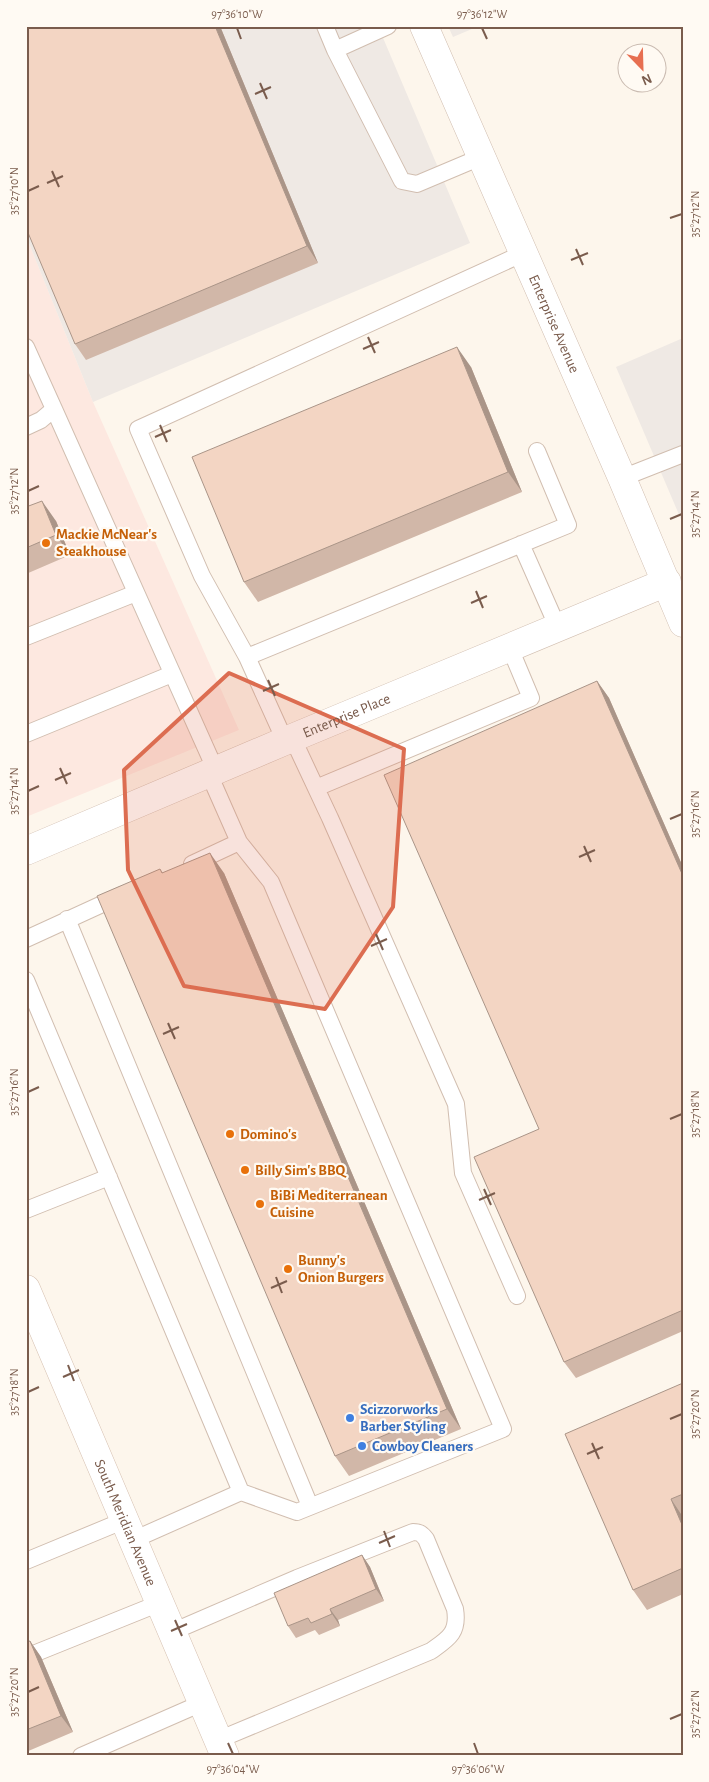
<svg xmlns="http://www.w3.org/2000/svg" width="709" height="1782" font-family="'Alegreya Sans',sans-serif">
<rect width="100%" height="100%" fill="#fdf6ec"/>
<path fill="#fde8e0" d="M 26,236 L 93,402 L 239,730 L 26,817 Z"/>
<path fill="#efe9e4" d="M 26,26 L 378,26 L 470,243 L 93,402 L 26,236 Z
M 448,26 L 479,26 L 453,37 Z
M 683,338 L 683,524 L 616,367 Z"/>
<g fill="none" stroke-linecap="round" stroke-linejoin="round">
<defs>
<path id="lane" d="M 325,26 L 335,50 L 388,26
M 335,50 L 402,181 L 417,184 L 481,157
M 26,347 L 54,409 L 41,420 L 26,427
M 54,409 L 216,771
M 622,478 L 683,454
M 521,544 L 558,628
M 26,637 L 136,593
M 247,657 L 568,525 L 537,451
M 26,734 L 172,674
M 293,739 L 330,818 L 456,1104 L 463,1173 L 517,1296
M 285,741 L 247,657 L 202,576 L 138,429 L 524,253
M 316,788 L 531,698 L 510,648
M 239,842 L 271,882 L 503,1429 L 297,1512 L 241,1492
M 192,864 L 239,842 L 209,774
M 67,919 L 310,1506
M 26,939 L 122,895
M 26,980 L 241,1492 L 133,1540
M 26,1210 L 109,1177
M 26,1561 L 125,1520
M 172,1632 L 297,1578 L 413,1532 C 420,1532 422,1534 426,1539 L 455,1609 C 459,1633 448,1639 431,1651 L 218,1740
M 26,1657 L 160,1603
M 81,1756 L 202,1703"/>
<g id="street">
<path id="s1" d="M 424,26 L 622,478 L 683,623"/>
<path id="s2" d="M 26,851 L 285,741 L 667,582"/>
</g>
<g id="secondary">
<path id="s3" d="M 26,1289 L 225,1756"/>
</g>
</defs>
<use href="#lane" stroke="#d1beb0" stroke-width="18"/>
<use href="#street" stroke="#d1beb0" stroke-width="29"/>
<use href="#secondary" stroke="#d6c0b0" stroke-width="29"/>
<use href="#lane" stroke="#fff" stroke-width="16"/>
<use href="#street" stroke="#fff" stroke-width="28"/>
<use href="#secondary" stroke="#fff" stroke-width="28"/>
</g>
<path fill="#d1b7a8" d="M 220,26 L 318,263 L 86,360 L 75,344 Z
M 471,367 L 522,492 L 258,602 L 244,582 Z
M 26,507 L 56,521 L 70,555 L 26,574 Z
M 597,681 L 609,698 L 683,867 L 683,1331 L 576,1378 L 564,1362 L 539,1129 Z
M 160,869 L 163,873 L 224,873 L 461,1429 L 349,1476 L 335,1456 Z
M 683,1383 L 683,1594 L 647,1610 L 633,1590 Z
M 362,1555 L 370,1567 L 384,1601 L 338,1620 L 340,1626 L 319,1635 L 315,1630 L 296,1638 L 288,1626 Z
M 30,1641 L 41,1657 L 73,1732 L 26,1752 L 26,1642 Z"/>
<path fill="#aa9588" d="M 215,26 L 220,26 L 318,263 L 307,246 Z
M 457,347 L 471,367 L 522,492 L 508,472 Z
M 42,501 L 56,521 L 70,555 L 56,535 Z
M 597,681 L 609,698 L 683,867 L 683,876 Z
M 210,853 L 224,873 L 461,1429 L 447,1409 Z
M 671,1499 L 683,1517 L 683,1527 Z
M 362,1555 L 370,1567 L 384,1601 L 376,1589 Z
M 330,1609 L 338,1620 L 340,1626 L 332,1614 Z
M 30,1641 L 41,1657 L 73,1732 L 61,1716 Z"/>
<path fill="#f3d5c3" stroke="#aa9588" d="M 26,26 L 215,26 L 307,246 L 75,344 L 26,228 Z
M 457,347 L 508,472 L 244,582 L 192,457 Z
M 42,501 L 56,535 L 26,548 L 26,507 Z
M 597,681 L 683,876 L 683,1310 L 564,1362 L 474,1157 L 539,1129 L 384,775 Z
M 210,853 L 447,1409 L 335,1456 L 97,896 L 160,869 L 162,873 Z
M 683,1383 L 683,1494 L 671,1499 L 683,1527 L 683,1568 L 633,1590 L 565,1434 Z
M 362,1555 L 376,1589 L 330,1609 L 332,1614 L 311,1623 L 308,1618 L 288,1626 L 274,1593 Z
M 30,1641 L 61,1716 L 26,1730 L 26,1642 Z"/>
<path fill="#dc6d51" fill-opacity="0.2" stroke="#dc6d51" stroke-width="4" stroke-linejoin="round" d="M 229,673 L 404,749 L 393,907 L 325,1009 L 184,986 L 128,870 L 124,770 Z"/>
<path fill="none" stroke="#7a5c4d" stroke-width="2" d="M 237,28 L 241,39M 482,28 L 487,39M 260,83 L 267,99M 255,94 L 271,87M 52,171 L 59,187M 47,183 L 63,176M 28,191 L 39,186M 670,218 L 682,214M 576,249 L 583,265M 571,260 L 588,253M 368,337 L 375,353M 363,349 L 379,342M 160,425 L 167,442M 155,437 L 171,430M 28,491 L 39,486M 670,519 L 682,514M 476,591 L 483,608M 471,603 L 487,596M 268,680 L 275,696M 263,691 L 279,684M 60,768 L 67,784M 55,780 L 71,773M 28,791 L 39,786M 670,819 L 682,814M 584,846 L 591,862M 579,857 L 595,850M 376,934 L 383,950M 371,946 L 387,939M 168,1023 L 175,1039M 163,1034 L 179,1027M 28,1092 L 39,1087M 670,1119 L 682,1114M 484,1189 L 491,1205M 479,1200 L 495,1193M 276,1277 L 282,1293M 271,1288 L 287,1281M 68,1365 L 74,1381M 63,1377 L 79,1370M 28,1392 L 39,1387M 670,1419 L 682,1414M 592,1443 L 599,1459M 587,1454 L 603,1447M 384,1531 L 390,1547M 379,1543 L 395,1536M 175,1620 L 182,1636M 171,1631 L 187,1624M 28,1692 L 39,1687M 670,1719 L 682,1714M 228,1743 L 233,1754M 474,1743 L 478,1754"/>
<g fill="#e8710a" stroke="#fffaf3" stroke-width="2">
<circle cx="46" cy="543" r="5"/>
<circle cx="230" cy="1134" r="5"/>
<circle cx="245" cy="1170" r="5"/>
<circle cx="260" cy="1204" r="5"/>
<circle cx="288" cy="1269" r="5"/>
</g>
<g fill="#3f7fe0" stroke="#fffaf3" stroke-width="2">
<circle cx="350" cy="1418" r="5"/>
<circle cx="362" cy="1446" r="5"/>
</g>
<g text-anchor="middle" dominant-baseline="central" stroke-width="4.5" stroke-linejoin="round" paint-order="stroke">
<g font-size="15" fill="#7a5c4d" stroke="#fffaf3">
<text stroke="none"><textPath href="#s1" startOffset="325">Enterprise Avenue</textPath></text>
<text stroke="none"><textPath href="#s2" startOffset="348">Enterprise Place</textPath></text>
<text stroke="none"><textPath href="#s3" startOffset="254">South Meridian Avenue</textPath></text>
</g>
<g font-size="15" font-weight="bold" fill="#c56008" stroke="#fffaf3" text-anchor="start">
<text x="56" y="534">Mackie McNear's<tspan x="56" dy="17">Steakhouse</tspan></text>
<text x="240" y="1134">Domino's</text>
<text x="255" y="1170">Billy Sim's BBQ</text>
<text x="270" y="1195">BiBi Mediterranean<tspan x="270" dy="17">Cuisine</tspan></text>
<text x="298" y="1260">Bunny's<tspan x="298" dy="17">Onion Burgers</tspan></text>
</g>
<g font-size="15" font-weight="bold" fill="#366cbe" stroke="#fffaf3" text-anchor="start">
<text x="360" y="1409">Scizzorworks<tspan x="360" dy="17">Barber Styling</tspan></text>
<text x="372" y="1446">Cowboy Cleaners</text>
</g>
</g>
<rect width="709" height="1782" fill="none" stroke="#fffaf3" stroke-width="55"/>
<g transform="translate(642 68) rotate(157)"><circle r="24" fill="#fffaf3" stroke="#cabbb1"/>
<path d="M0-4L9 19L0 12L-9 19Z" fill="#e76f51"/>
<text y="-8" font-size="14" font-weight="bold" text-anchor="middle" fill="#7a5c4d">N</text>
</g>
<rect x="28" y="28" width="654" height="1726" fill="none" stroke="#7a5c4d" stroke-width="2"/>
<g font-size="12" text-anchor="middle" fill="#7a5c4d">
<text x="237" y="18">97°36'10"W</text>
<text x="482" y="18">97°36'12"W</text>
<text transform="translate(14 191) rotate(-90)" y="4">35°27'10"N</text>
<text transform="translate(695 214) rotate(-90)" y="4">35°27'12"N</text>
<text transform="translate(14 491) rotate(-90)" y="4">35°27'12"N</text>
<text transform="translate(695 514) rotate(-90)" y="4">35°27'14"N</text>
<text transform="translate(14 791) rotate(-90)" y="4">35°27'14"N</text>
<text transform="translate(695 814) rotate(-90)" y="4">35°27'16"N</text>
<text transform="translate(14 1092) rotate(-90)" y="4">35°27'16"N</text>
<text transform="translate(695 1114) rotate(-90)" y="4">35°27'18"N</text>
<text transform="translate(14 1392) rotate(-90)" y="4">35°27'18"N</text>
<text transform="translate(695 1414) rotate(-90)" y="4">35°27'20"N</text>
<text transform="translate(14 1692) rotate(-90)" y="4">35°27'20"N</text>
<text transform="translate(695 1714) rotate(-90)" y="4">35°27'22"N</text>
<text x="233" y="1773">97°36'04"W</text>
<text x="478" y="1773">97°36'06"W</text>
</g>
</svg>
